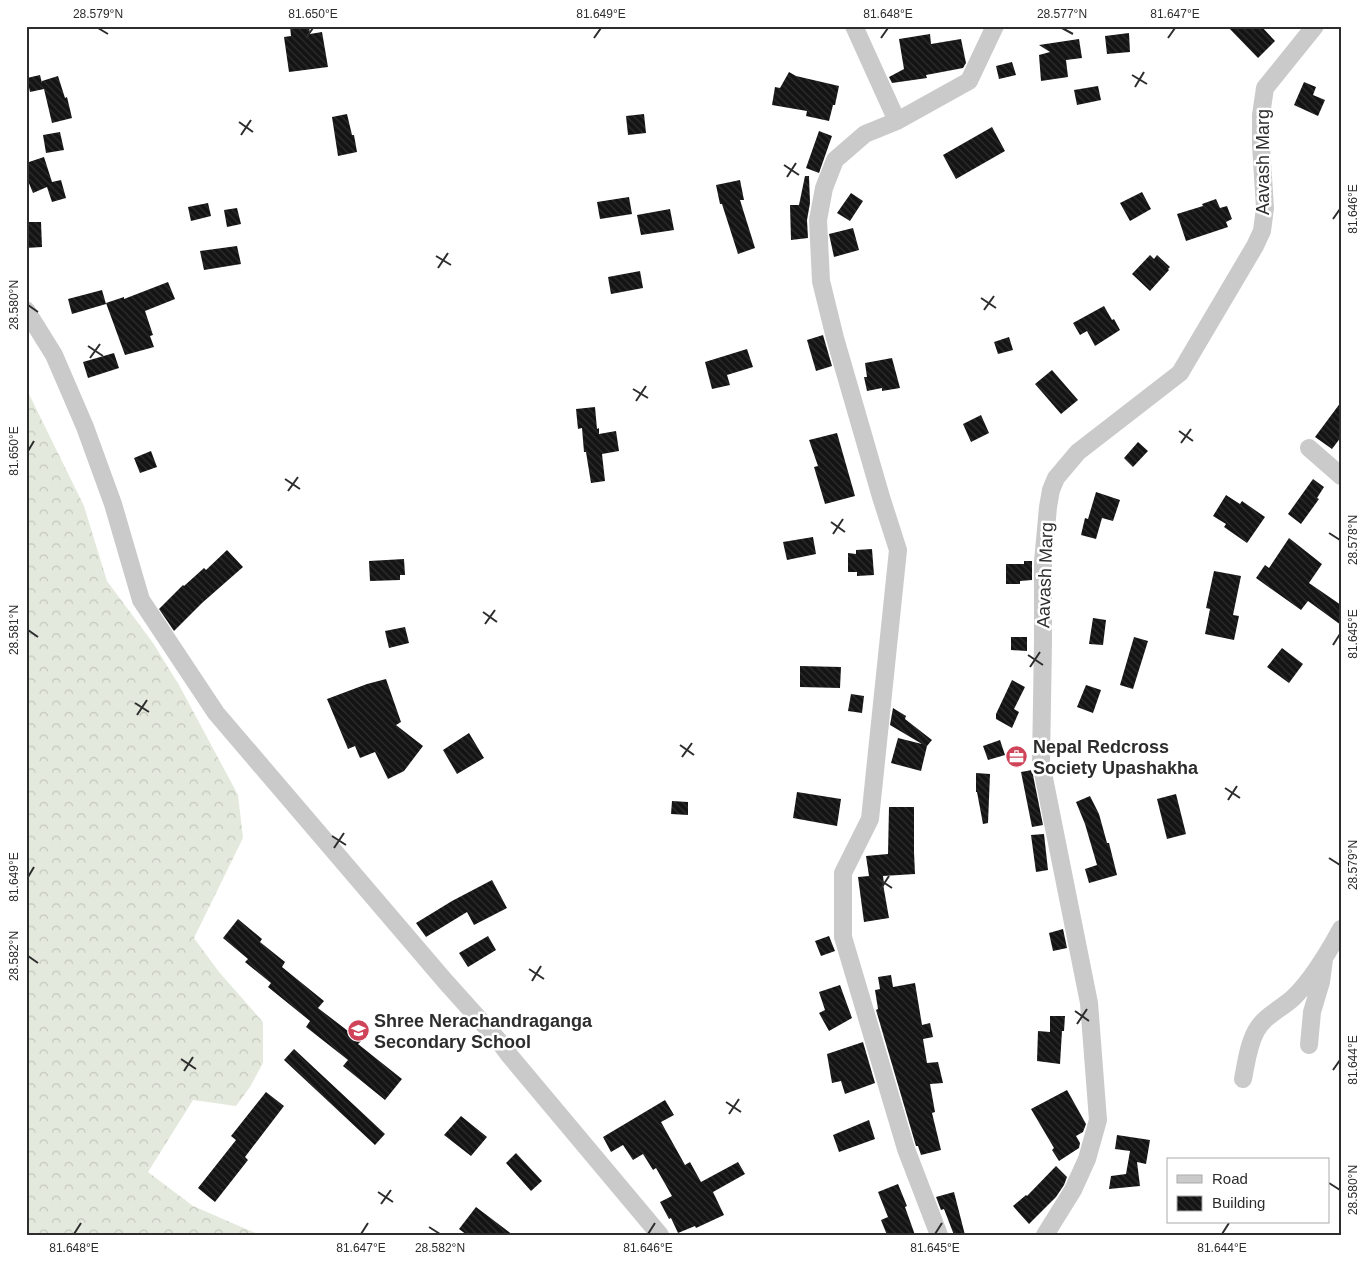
<svg xmlns="http://www.w3.org/2000/svg" width="1367" height="1261" font-family="Arial,sans-serif">
<defs>
<pattern id="forest-crowns" width="20" height="18" patternUnits="userSpaceOnUse" patternTransform="scale(1.25)"><rect width="20" height="18" fill="#e4e9dd"/><path d="M2 6a3 3 0 1 1 6 0M12 15a3 3 0 1 1 6 0" fill="none" stroke="#c4c8be"/></pattern>
<pattern id="building-back-hatch" width="6" height="6" patternUnits="userSpaceOnUse" patternTransform="scale(1.25)"><rect width="6" height="6" fill="#141414"/><path d="M-1 5l2 2M0 0l6 6M5-1l2 2" fill="none" stroke="#2e2e2e"/></pattern>
</defs>
<rect width="100%" height="100%" fill="#fff"/>
<path fill="url(#forest-crowns)" d="M 26,388 L 84,506 L 107,581 L 153,643 L 179,685 L 238,795 L 243,838 L 194,938 L 219,972 L 263,1022 L 263,1063 L 250,1087 L 236,1106 L 193,1100 L 148,1172 L 193,1206 L 260,1235 L 26,1235 Z"/>
<path fill="url(#building-back-hatch)" d="M 290,26 L 309,26 L 310,34 L 322,32 L 328,67 L 289,72 L 284,37 L 291,36 Z
M 1227,26 L 1261,26 L 1275,41 L 1258,58 Z
M 1129,33 L 1130,52 L 1107,54 L 1105,36 Z
M 930,34 L 931,44 L 961,39 L 966,63 L 963,68 L 926,75 L 927,78 L 892,83 L 889,77 L 904,69 L 899,39 Z
M 1079,39 L 1082,58 L 1066,60 L 1068,77 L 1041,81 L 1039,55 L 1050,52 L 1039,45 Z
M 1012,62 L 1016,75 L 999,79 L 996,66 Z
M 789,72 L 796,76 L 839,86 L 835,105 L 833,105 L 829,121 L 806,116 L 807,111 L 772,105 L 775,87 L 780,88 Z
M 40,75 L 42,83 L 42,81 L 58,76 L 65,98 L 67,97 L 72,118 L 52,123 L 44,89 L 30,92 L 27,78 Z
M 1304,82 L 1316,87 L 1313,95 L 1325,100 L 1318,116 L 1294,105 Z
M 1098,86 L 1101,100 L 1077,105 L 1074,90 Z
M 347,114 L 352,135 L 354,135 L 357,152 L 338,156 L 332,117 Z
M 644,114 L 646,133 L 628,135 L 626,116 Z
M 992,127 L 1005,151 L 956,179 L 943,155 Z
M 819,131 L 832,136 L 819,173 L 806,168 Z
M 60,132 L 64,150 L 46,153 L 43,135 Z
M 44,157 L 52,182 L 61,180 L 66,198 L 52,202 L 47,187 L 33,193 L 26,176 L 26,163 Z
M 805,176 L 809,176 L 810,203 L 807,220 L 808,238 L 791,240 L 790,205 L 799,205 Z
M 740,180 L 744,200 L 740,200 L 755,248 L 738,254 L 722,204 L 720,204 L 716,185 Z
M 1142,192 L 1151,209 L 1130,221 L 1120,203 Z
M 851,193 L 863,201 L 850,221 L 837,213 Z
M 629,197 L 632,214 L 600,219 L 597,202 Z
M 1216,199 L 1220,208 L 1227,206 L 1232,219 L 1226,222 L 1228,227 L 1186,241 L 1177,214 L 1203,206 L 1202,204 Z
M 208,203 L 211,216 L 191,221 L 188,207 Z
M 237,208 L 241,224 L 227,227 L 224,210 Z
M 670,209 L 674,230 L 641,235 L 637,215 Z
M 26,222 L 41,222 L 42,247 L 26,248 Z
M 853,228 L 859,250 L 834,257 L 829,234 Z
M 237,246 L 241,264 L 204,270 L 200,251 Z
M 1150,255 L 1154,259 L 1157,255 L 1170,267 L 1168,269 L 1169,270 L 1150,291 L 1132,274 Z
M 640,271 L 643,288 L 611,294 L 608,277 Z
M 168,282 L 175,299 L 145,311 L 153,335 L 150,336 L 154,347 L 125,355 L 106,303 L 124,297 L 124,299 Z
M 102,290 L 106,304 L 72,314 L 68,299 Z
M 1104,306 L 1112,320 L 1114,319 L 1120,330 L 1095,346 L 1087,331 L 1080,335 L 1073,323 Z
M 823,335 L 832,366 L 816,371 L 807,340 Z
M 1009,337 L 1013,350 L 998,354 L 994,342 Z
M 747,349 L 753,367 L 727,375 L 730,385 L 712,389 L 705,362 Z
M 114,353 L 119,368 L 88,378 L 83,362 Z
M 892,358 L 900,388 L 882,391 L 882,388 L 867,391 L 864,377 L 867,377 L 865,363 Z
M 1052,370 L 1078,400 L 1061,414 L 1035,384 Z
M 1341,402 L 1341,437 L 1332,449 L 1315,437 Z
M 595,407 L 597,429 L 599,428 L 599,434 L 616,431 L 619,451 L 602,454 L 605,481 L 591,483 L 586,452 L 584,452 L 582,428 L 578,429 L 576,409 Z
M 981,415 L 989,433 L 971,442 L 963,424 Z
M 837,433 L 855,496 L 825,504 L 814,467 L 818,466 L 809,440 Z
M 1138,442 L 1148,451 L 1133,467 L 1124,458 Z
M 151,451 L 157,467 L 140,473 L 134,458 Z
M 1313,479 L 1324,487 L 1317,498 L 1319,499 L 1301,524 L 1288,514 Z
M 1096,492 L 1120,500 L 1113,521 L 1102,518 L 1096,539 L 1081,535 L 1085,518 L 1088,519 Z
M 1226,495 L 1240,504 L 1242,501 L 1265,517 L 1247,543 L 1224,527 L 1226,524 L 1213,516 Z
M 813,537 L 816,554 L 787,560 L 783,542 Z
M 1289,538 L 1322,564 L 1309,583 L 1341,605 L 1341,625 L 1308,601 L 1301,610 L 1256,578 L 1265,565 L 1269,568 Z
M 872,549 L 874,575 L 857,576 L 857,572 L 848,572 L 848,553 L 856,554 L 856,550 Z
M 227,550 L 243,567 L 202,603 L 174,631 L 159,609 L 183,585 L 184,586 L 204,568 L 206,570 Z
M 404,559 L 405,575 L 400,575 L 400,580 L 370,581 L 369,561 Z
M 1024,561 L 1032,561 L 1032,580 L 1020,581 L 1020,584 L 1006,584 L 1006,564 L 1024,564 Z
M 1214,571 L 1241,576 L 1233,615 L 1239,616 L 1234,640 L 1205,634 L 1210,609 L 1206,608 Z
M 1093,618 L 1106,620 L 1103,645 L 1089,644 Z
M 405,627 L 409,643 L 389,648 L 385,631 Z
M 1011,637 L 1027,637 L 1027,651 L 1011,650 Z
M 1134,637 L 1148,641 L 1133,689 L 1120,685 Z
M 1282,648 L 1303,664 L 1289,683 L 1267,667 Z
M 800,666 L 841,667 L 840,688 L 800,687 Z
M 386,679 L 401,722 L 396,725 L 423,746 L 404,771 L 388,779 L 375,752 L 360,758 L 355,746 L 348,749 L 327,699 L 367,684 Z
M 1012,680 L 1025,687 L 1014,709 L 1019,712 L 1012,728 L 996,719 L 996,714 Z
M 1086,685 L 1101,690 L 1093,713 L 1077,707 Z
M 851,694 L 864,696 L 862,713 L 848,711 Z
M 893,708 L 906,716 L 905,719 L 932,740 L 927,746 L 921,771 L 891,763 L 898,738 L 922,744 L 890,725 Z
M 469,733 L 484,758 L 457,774 L 443,750 Z
M 1000,740 L 1005,755 L 988,760 L 983,746 Z
M 1032,770 L 1043,825 L 1032,827 L 1021,772 Z
M 976,773 L 990,774 L 988,823 L 983,824 L 977,792 L 976,792 Z
M 797,792 L 841,799 L 837,826 L 793,818 Z
M 1176,794 L 1186,834 L 1167,839 L 1157,799 Z
M 1090,796 L 1099,814 L 1107,843 L 1109,843 L 1117,875 L 1089,883 L 1085,869 L 1097,865 L 1085,824 L 1076,802 Z
M 672,801 L 688,802 L 688,815 L 671,814 Z
M 889,807 L 914,807 L 914,852 L 915,874 L 883,876 L 884,884 L 883,884 L 889,918 L 864,922 L 858,877 L 869,876 L 866,856 L 888,854 Z
M 1044,834 L 1048,870 L 1036,872 L 1031,835 Z
M 492,880 L 507,908 L 474,925 L 467,912 L 426,937 L 416,923 L 452,901 Z
M 238,919 L 262,939 L 260,942 L 285,962 L 282,967 L 324,1001 L 318,1008 L 361,1041 L 358,1044 L 402,1079 L 385,1100 L 343,1066 L 348,1060 L 306,1027 L 310,1021 L 268,987 L 271,983 L 245,962 L 248,959 L 223,938 Z
M 1063,929 L 1067,948 L 1053,951 L 1049,933 Z
M 488,936 L 496,950 L 468,967 L 459,953 Z
M 829,936 L 835,951 L 821,956 L 815,941 Z
M 891,975 L 893,987 L 915,983 L 922,1025 L 930,1023 L 933,1037 L 923,1039 L 927,1063 L 938,1062 L 943,1083 L 930,1084 L 935,1112 L 932,1113 L 941,1150 L 921,1155 L 918,1146 L 916,1146 L 876,1010 L 878,1009 L 875,990 L 880,989 L 878,977 Z
M 840,985 L 852,1018 L 829,1031 L 819,1013 L 825,1010 L 819,992 Z
M 1050,1016 L 1065,1016 L 1064,1031 L 1062,1031 L 1060,1064 L 1037,1061 L 1038,1031 L 1050,1032 Z
M 863,1042 L 875,1083 L 845,1094 L 841,1081 L 832,1083 L 827,1054 Z
M 294,1049 L 385,1134 L 375,1145 L 284,1060 Z
M 1067,1090 L 1086,1124 L 1083,1132 L 1076,1136 L 1080,1143 L 1079,1148 L 1059,1161 L 1052,1150 L 1054,1148 L 1031,1109 Z
M 266,1092 L 284,1106 L 245,1157 L 248,1160 L 215,1202 L 198,1188 L 236,1140 L 231,1136 Z
M 665,1100 L 674,1115 L 661,1122 L 685,1165 L 690,1162 L 701,1182 L 738,1162 L 745,1174 L 713,1192 L 724,1215 L 696,1228 L 695,1226 L 678,1233 L 671,1218 L 669,1219 L 660,1202 L 672,1196 L 656,1168 L 653,1170 L 643,1154 L 633,1160 L 623,1145 L 611,1152 L 603,1137 Z
M 461,1116 L 487,1137 L 471,1156 L 444,1135 Z
M 869,1120 L 875,1139 L 839,1152 L 833,1135 Z
M 1117,1135 L 1150,1140 L 1146,1164 L 1137,1162 L 1140,1186 L 1109,1189 L 1111,1176 L 1126,1174 L 1130,1151 L 1115,1149 Z
M 516,1153 L 542,1181 L 531,1191 L 506,1163 Z
M 1056,1166 L 1067,1177 L 1064,1185 L 1056,1197 L 1029,1224 L 1013,1206 L 1026,1195 L 1027,1196 Z
M 898,1184 L 907,1206 L 905,1207 L 915,1235 L 887,1235 L 881,1220 L 888,1217 L 878,1192 Z
M 954,1192 L 965,1235 L 954,1235 L 944,1209 L 941,1210 L 936,1197 Z
M 476,1207 L 513,1235 L 467,1235 L 459,1229 Z"/>
<g fill="none" stroke-linecap="round" stroke-linejoin="round">
<path stroke="#cacaca" stroke-width="18" d="M 854,26 L 897,121
M 26,310 L 54,355 L 85,427 L 113,504 L 141,600 L 216,713 L 445,981 L 498,1040 L 510,1056 L 660,1235
M 1309,448 L 1341,476
M 1309,1045 L 1312,1012 L 1321,982 L 1324,959
M 1243,1079 C 1246,1064 1248,1046 1256,1031 C 1264,1016 1281,1009 1293,998 C 1311,981 1329,951 1341,929
M 939,1235 L 906,1149 L 843,937 L 843,873 L 870,819 L 898,550 L 881,497 L 835,338 L 821,281 L 818,220 L 824,188 L 835,160 L 865,134 L 897,121 L 969,81 L 995,26
M 1045,1235 L 1073,1190 L 1087,1159 L 1098,1120 L 1089,1003 L 1041,763 L 1043,641 L 1043,562 L 1048,507 L 1051,490 L 1056,478 L 1078,452 L 1180,373 L 1255,246 L 1262,231 L 1265,208 L 1261,145 L 1261,115 L 1265,88 L 1315,26"/>
</g>
<path fill="none" stroke="#2d2d2d" stroke-width="2" d="M 98,28 L 108,34M 1062,28 L 1073,34M 306,38 L 313,28M 594,38 L 601,28M 881,38 L 888,28M 1168,38 L 1175,28M 1132,75 L 1147,84M 1135,87 L 1144,72M 239,122 L 253,132M 241,135 L 251,120M 784,165 L 799,175M 787,177 L 796,163M 1333,219 L 1340,209M 436,256 L 451,265M 438,268 L 448,253M 981,298 L 996,308M 28,305 L 38,312M 984,310 L 994,296M 88,346 L 103,356M 90,358 L 100,344M 633,389 L 648,398M 636,401 L 646,386M 1179,431 L 1193,441M 1181,443 L 1191,429M 28,451 L 34,441M 285,479 L 300,489M 288,491 L 298,477M 831,522 L 845,532M 1329,533 L 1340,540M 833,534 L 843,519M 483,612 L 497,622M 485,624 L 495,610M 28,630 L 38,637M 1333,645 L 1340,634M 1028,655 L 1043,665M 1030,667 L 1040,652M 135,703 L 149,712M 137,715 L 147,700M 680,745 L 694,755M 682,757 L 692,743M 1225,788 L 1240,798M 1228,800 L 1237,786M 332,836 L 346,845M 334,848 L 344,833M 1329,858 L 1340,865M 28,877 L 34,867M 877,878 L 892,888M 880,890 L 889,876M 28,956 L 38,963M 529,969 L 544,979M 532,981 L 541,966M 1075,1011 L 1089,1021M 1077,1024 L 1087,1009M 181,1059 L 196,1069M 1333,1070 L 1340,1060M 184,1071 L 193,1057M 726,1102 L 741,1112M 729,1114 L 739,1099M 1329,1183 L 1340,1190M 378,1192 L 393,1202M 381,1204 L 391,1190M 429,1227 L 440,1234M 74,1234 L 81,1223M 361,1234 L 368,1223M 648,1234 L 655,1223M 935,1234 L 942,1223M 1222,1234 L 1229,1223"/>
<defs>
<symbol id="office-disc" viewBox="-11 -11 22 22"><circle r="9.5" fill="#cf4458" stroke="#fff"/><path d="M-6-3h4V-5.5h4V-3h4V5H-6ZM-1-4.5V-3h2v-1.5ZM-6 0V1H6V0Z" fill="#fff"/></symbol>
<symbol id="school-disc" viewBox="-11 -11 22 22"><circle r="9.5" fill="#cf4458" stroke="#fff"/><path d="M0-5L7-2L0 1L-7-2ZM-4 1L0 2.5L4 1V4Q0 6-4 4Z" fill="#fff"/></symbol>
</defs>
<g fill-rule="evenodd">
<use href="#office-disc" x="1004" y="744" width="25" height="25"/>
<use href="#school-disc" x="346" y="1018" width="25" height="25"/>
</g>
<g text-anchor="middle" dominant-baseline="central" stroke-width="5" stroke-linejoin="round" paint-order="stroke">
<g font-size="18" fill="#2d2d2d" stroke="#fff">
<text transform="translate(1263 162) rotate(-90)">Aavash Marg</text>
<text transform="translate(1045 575) rotate(-88)">Aavash Marg</text>
</g>
<g font-size="18" font-weight="bold" fill="#2d2d2d" stroke="#fff" text-anchor="start">
<text x="1033" y="747">Nepal Redcross<tspan x="1033" dy="21">Society Upashakha</tspan></text>
<text x="374" y="1021">Shree Nerachandraganga<tspan x="374" dy="21">Secondary School</tspan></text>
</g>
</g>
<rect width="1367" height="1261" fill="none" stroke="#ffffff" stroke-width="55"/>
<rect x="1167" y="1158" width="162" height="65" fill="#ffffff" stroke="#ababab"/>
<rect x="1177" y="1175" width="25" height="8" fill="#cacaca" stroke="#ababab"/>
<text x="1212" y="1184" font-size="15" fill="#2d2d2d">Road</text>
<rect x="1177" y="1196" width="25" height="15" fill="url(#building-back-hatch)" stroke="#ababab"/>
<text x="1212" y="1208" font-size="15" fill="#2d2d2d">Building</text>
<rect x="28" y="28" width="1312" height="1206" fill="none" stroke="#2d2d2d" stroke-width="2"/>
<g font-size="12" text-anchor="middle" fill="#2d2d2d">
<text x="98" y="18">28.579°N</text>
<text x="313" y="18">81.650°E</text>
<text x="601" y="18">81.649°E</text>
<text x="888" y="18">81.648°E</text>
<text x="1062" y="18">28.577°N</text>
<text x="1175" y="18">81.647°E</text>
<text transform="translate(1353 209) rotate(-90)" y="4">81.646°E</text>
<text transform="translate(14 305) rotate(-90)" y="4">28.580°N</text>
<text transform="translate(14 451) rotate(-90)" y="4">81.650°E</text>
<text transform="translate(1353 540) rotate(-90)" y="4">28.578°N</text>
<text transform="translate(14 630) rotate(-90)" y="4">28.581°N</text>
<text transform="translate(1353 634) rotate(-90)" y="4">81.645°E</text>
<text transform="translate(1353 865) rotate(-90)" y="4">28.579°N</text>
<text transform="translate(14 877) rotate(-90)" y="4">81.649°E</text>
<text transform="translate(14 956) rotate(-90)" y="4">28.582°N</text>
<text transform="translate(1353 1060) rotate(-90)" y="4">81.644°E</text>
<text transform="translate(1353 1190) rotate(-90)" y="4">28.580°N</text>
<text x="74" y="1252">81.648°E</text>
<text x="361" y="1252">81.647°E</text>
<text x="440" y="1252">28.582°N</text>
<text x="648" y="1252">81.646°E</text>
<text x="935" y="1252">81.645°E</text>
<text x="1222" y="1252">81.644°E</text>
</g>
</svg>
